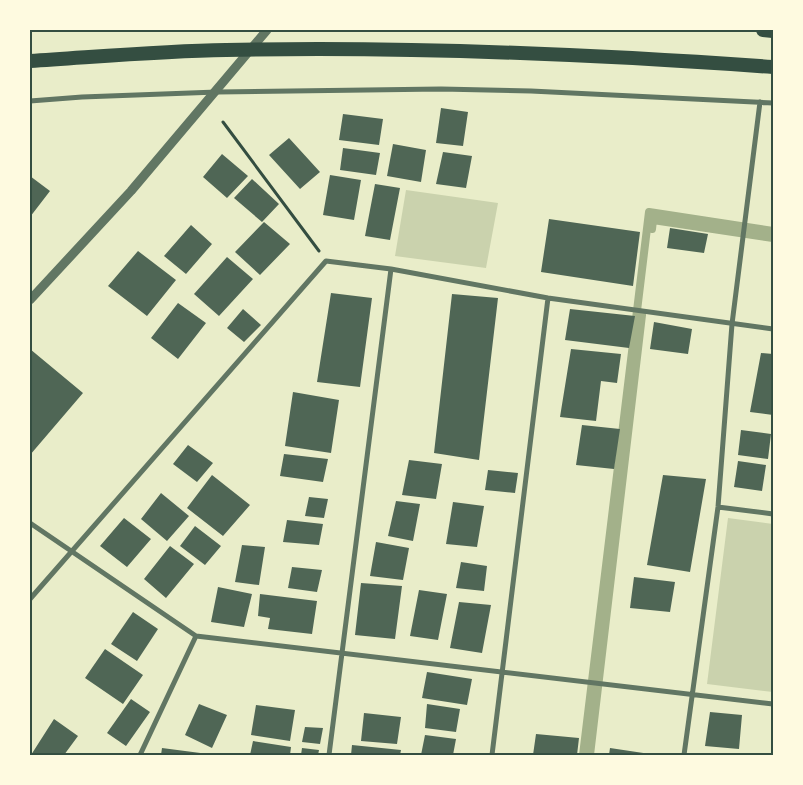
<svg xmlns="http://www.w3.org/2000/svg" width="803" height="785" font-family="'Noto Sans',sans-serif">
<rect width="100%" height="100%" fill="#e9edc9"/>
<path fill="#cad2ad" d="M 406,190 L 498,203 L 486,268 L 395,256 Z
M 728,518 L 773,524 L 773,692 L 707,684 Z"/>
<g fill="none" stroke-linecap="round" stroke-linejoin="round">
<path stroke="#a3b18a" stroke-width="8" d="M 652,229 L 653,220 L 773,238
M 583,755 L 649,212 L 773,231
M 590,755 L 642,315"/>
</g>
<path fill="#4f6655" d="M 441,108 L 468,112 L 463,146 L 436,143 Z
M 343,114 L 383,119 L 379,145 L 339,140 Z
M 289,138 L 320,172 L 300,189 L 269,155 Z
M 393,144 L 426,150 L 421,182 L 387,176 Z
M 343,148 L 380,153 L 376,175 L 340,170 Z
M 443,152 L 472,156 L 466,188 L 436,184 Z
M 222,154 L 248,176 L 227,198 L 203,177 Z
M 330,175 L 361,180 L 354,220 L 323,215 Z
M 30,176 L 50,191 L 30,217 Z
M 252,179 L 279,204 L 262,222 L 234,198 Z
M 375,184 L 400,188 L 390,240 L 365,236 Z
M 549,219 L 640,232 L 633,286 L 541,272 Z
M 264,222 L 290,244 L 260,275 L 235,252 Z
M 191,225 L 212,244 L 186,274 L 164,256 Z
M 670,228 L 708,234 L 704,253 L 667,248 Z
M 138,251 L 176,280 L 147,316 L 108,286 Z
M 227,257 L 253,279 L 219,316 L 194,294 Z
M 331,293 L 372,298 L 360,387 L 317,382 Z
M 452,294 L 498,298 L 479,460 L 434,453 Z
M 178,303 L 206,323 L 178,359 L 151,338 Z
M 243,309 L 261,325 L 244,342 L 227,328 Z
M 570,309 L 635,316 L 629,348 L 565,340 Z
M 654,322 L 692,329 L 688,354 L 650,349 Z
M 30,349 L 83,393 L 30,455 Z
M 571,349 L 621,354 L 617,383 L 601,381 L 596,421 L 560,417 Z
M 761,353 L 773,354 L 773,415 L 750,412 Z
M 293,392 L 339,400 L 331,453 L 285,446 Z
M 582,425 L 620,429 L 614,469 L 576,465 Z
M 741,430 L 771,434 L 768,459 L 738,455 Z
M 188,445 L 213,463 L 197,482 L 173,464 Z
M 284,454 L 328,459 L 323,482 L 280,476 Z
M 409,460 L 442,464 L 436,499 L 402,495 Z
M 738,461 L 766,465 L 762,491 L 734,487 Z
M 488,470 L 518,473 L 515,493 L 485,490 Z
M 212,475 L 250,505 L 223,536 L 187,508 Z
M 663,475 L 706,479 L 690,572 L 647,565 Z
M 161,493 L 189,516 L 167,541 L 141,519 Z
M 309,497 L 328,499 L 324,518 L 305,516 Z
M 396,501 L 420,504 L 413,541 L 388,536 Z
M 453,502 L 484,506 L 477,547 L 446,544 Z
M 124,518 L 151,539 L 127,567 L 100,546 Z
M 287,520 L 323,524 L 319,545 L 283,542 Z
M 195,526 L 221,546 L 205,565 L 180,546 Z
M 376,542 L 409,548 L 403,580 L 370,576 Z
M 242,545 L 265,547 L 259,585 L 235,582 Z
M 170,546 L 194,564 L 166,598 L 144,579 Z
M 461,562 L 487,566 L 484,591 L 456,588 Z
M 292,567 L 322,570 L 317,592 L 288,588 Z
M 634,577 L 675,582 L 670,612 L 630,608 Z
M 361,583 L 402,586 L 395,639 L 355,635 Z
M 218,587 L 252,594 L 244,627 L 211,622 Z
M 419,590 L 447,594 L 438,640 L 410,636 Z
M 260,594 L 317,601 L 312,634 L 268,629 L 270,618 L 258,616 Z
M 459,602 L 491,605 L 482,653 L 450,648 Z
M 133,612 L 158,629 L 137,661 L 111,644 Z
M 105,649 L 143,675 L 123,704 L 85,678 Z
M 427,672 L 472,679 L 467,705 L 422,698 Z
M 131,699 L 150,712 L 126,746 L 107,733 Z
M 199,704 L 227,715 L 212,748 L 185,735 Z
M 427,704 L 460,709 L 456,732 L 425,728 Z
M 256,705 L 295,710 L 290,741 L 251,735 Z
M 710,712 L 742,715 L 739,749 L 705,746 Z
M 364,713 L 401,717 L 397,744 L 361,741 Z
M 54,719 L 78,736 L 64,755 L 31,755 Z
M 305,727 L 323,728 L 320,744 L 302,742 Z
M 536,734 L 579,738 L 577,755 L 533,755 Z
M 425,735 L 456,739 L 453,755 L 421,755 Z
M 253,741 L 291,747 L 290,755 L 250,755 Z
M 352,745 L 401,750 L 400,755 L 351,755 Z
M 162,748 L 208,754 L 208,755 L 161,755 Z
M 302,748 L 319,750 L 318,755 L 301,755 Z
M 610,748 L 650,754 L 650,755 L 609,755 Z"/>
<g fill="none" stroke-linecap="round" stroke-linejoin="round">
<path stroke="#344e41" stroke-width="3" d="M 223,122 L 319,251"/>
<path stroke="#617663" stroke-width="5" d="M 30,101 L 82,97 L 217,92 L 441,89 L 531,91 L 773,103
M 718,507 L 773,514
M 30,523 L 196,636 L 140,755
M 30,599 L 326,261 L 391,269 L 548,298 L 773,329
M 196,636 L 773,704
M 329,755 L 391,269
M 492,755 L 548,298
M 684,755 L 718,507 L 732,324 L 760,102"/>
<path stroke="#617663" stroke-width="9" d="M 30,300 L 131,191 L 267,30"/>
<path stroke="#344e41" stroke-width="14" d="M 763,30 L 773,31
M 30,61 C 95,57 161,51 226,50 C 409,46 591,54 773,67"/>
</g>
<rect width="803" height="785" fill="none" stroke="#fefae0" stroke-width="62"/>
<rect x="31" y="31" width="741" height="723" fill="none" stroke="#344e41" stroke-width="2"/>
</svg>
